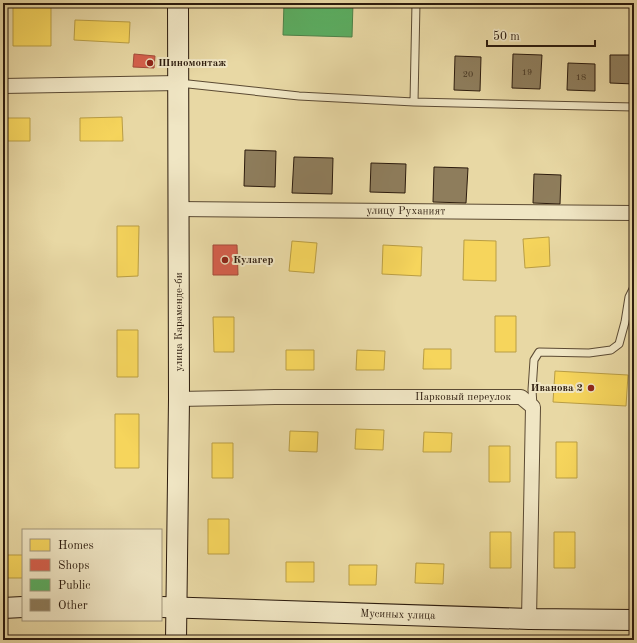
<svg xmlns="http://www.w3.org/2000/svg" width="637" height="643" font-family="'Old Standard TT',serif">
<rect width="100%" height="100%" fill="#e8d8a4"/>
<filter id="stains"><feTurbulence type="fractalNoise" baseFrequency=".005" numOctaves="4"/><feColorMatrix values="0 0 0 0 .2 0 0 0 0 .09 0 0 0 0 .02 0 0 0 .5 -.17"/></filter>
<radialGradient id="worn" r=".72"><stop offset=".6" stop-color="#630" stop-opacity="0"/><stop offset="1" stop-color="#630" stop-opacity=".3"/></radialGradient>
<path fill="#f6d55c" stroke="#b99d44" d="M 13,3 L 51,3 L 51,46 L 13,46 Z
M 75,20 L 130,22 L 129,43 L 74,40 Z
M 122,117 L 123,141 L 80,141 L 80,118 Z
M 3,118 L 30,118 L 30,141 L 3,141 Z
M 117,226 L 139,226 L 138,276 L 117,277 Z
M 549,237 L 550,266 L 525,268 L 523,239 Z
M 464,240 L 496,241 L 496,281 L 463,280 Z
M 292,241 L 317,243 L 314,273 L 289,271 Z
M 383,245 L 422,247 L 421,276 L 382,274 Z
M 495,316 L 516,316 L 516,352 L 495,352 Z
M 213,317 L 234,317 L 234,352 L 214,352 Z
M 117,330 L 138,330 L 138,377 L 117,377 Z
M 424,349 L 451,349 L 451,369 L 423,369 Z
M 286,350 L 314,350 L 314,370 L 286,370 Z
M 357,350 L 385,351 L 384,370 L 356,370 Z
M 555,371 L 628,375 L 626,406 L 553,402 Z
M 115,414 L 139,414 L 139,468 L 115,468 Z
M 356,429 L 384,430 L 383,450 L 355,449 Z
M 290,431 L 318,432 L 317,452 L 289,451 Z
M 424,432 L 452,433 L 451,452 L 423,452 Z
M 556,442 L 577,442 L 577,478 L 556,478 Z
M 212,443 L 233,443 L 233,478 L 212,478 Z
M 489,446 L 510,446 L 510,482 L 489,482 Z
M 208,519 L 229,519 L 229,554 L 208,554 Z
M 490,532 L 511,532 L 511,568 L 490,568 Z
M 554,532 L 575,532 L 575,568 L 554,568 Z
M 3,555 L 23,555 L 23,578 L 3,578 Z
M 286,562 L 314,562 L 314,582 L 286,582 Z
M 416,563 L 444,564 L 443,584 L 415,583 Z
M 349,565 L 377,565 L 376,585 L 349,585 Z"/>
<path fill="#d6604d" stroke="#a34b3a" d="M 134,54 L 155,56 L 154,68 L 133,67 Z
M 213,245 L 237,245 L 238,275 L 213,275 Z"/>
<path fill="#5aae61" stroke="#4c8248" d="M 284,3 L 353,3 L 352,37 L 283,35 Z"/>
<path fill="#8e7d5c" stroke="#2c1b0d" d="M 513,54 L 542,55 L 540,89 L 512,88 Z
M 610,55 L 634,55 L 634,84 L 610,83 Z
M 455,56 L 481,57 L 480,91 L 454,90 Z
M 568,63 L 595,64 L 595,91 L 567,90 Z
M 245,150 L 276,151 L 275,187 L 244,186 Z
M 294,157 L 333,158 L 332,194 L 292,193 Z
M 371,163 L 406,164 L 405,193 L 370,192 Z
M 434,167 L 468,168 L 466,203 L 433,202 Z
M 534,174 L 561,175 L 560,204 L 533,203 Z"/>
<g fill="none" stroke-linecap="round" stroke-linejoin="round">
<defs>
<path id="lane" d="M 179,83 L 299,96 L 414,102 L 416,3
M 414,102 L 634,107
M 533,406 L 532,390 L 534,360 L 539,352 L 589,353 L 611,350 L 619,344 L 625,322 L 629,297 L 633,289 L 634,289"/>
<g id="street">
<path d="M 3,86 L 178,83"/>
<path id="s1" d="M 178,209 L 634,213"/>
<path id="s2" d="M 179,399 L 275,397 L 521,397 L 533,407 L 529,619"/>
</g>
<g id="secondary">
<path id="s3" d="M 161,607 L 529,619 L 634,620"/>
<path d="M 3,608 L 23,607"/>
<path d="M 176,640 L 179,399 L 178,3"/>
</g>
</defs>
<use href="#lane" stroke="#5b4a33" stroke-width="9"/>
<use href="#street" stroke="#5b4a33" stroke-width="16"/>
<use href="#secondary" stroke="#2c1b0d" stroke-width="22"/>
<use href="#lane" stroke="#f0e6c4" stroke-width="7"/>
<use href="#street" stroke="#f0e6c4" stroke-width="14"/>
<use href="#secondary" stroke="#f0e6c4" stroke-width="20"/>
</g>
<g fill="#8f2418" stroke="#f0e6c4" stroke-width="1.5">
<circle cx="150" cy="63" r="4"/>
<circle cx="225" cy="260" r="4"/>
<circle cx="591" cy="388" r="4"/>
</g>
<g text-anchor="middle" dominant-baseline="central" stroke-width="4" stroke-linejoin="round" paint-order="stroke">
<g font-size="9" fill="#443421">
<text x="527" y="72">19</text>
<text x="468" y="74">20</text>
<text x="581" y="77">18</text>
</g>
<g font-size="11" font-weight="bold" fill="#2c1b0d" stroke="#f0e6c4" text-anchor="start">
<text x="158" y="63">Шиномонтаж</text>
<text x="233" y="260">Кулагер</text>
<text x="583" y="388" text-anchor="end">Иванова 2</text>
</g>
<g font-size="11" fill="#2c1b0d" stroke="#f0e6c4">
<text stroke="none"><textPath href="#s1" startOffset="228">улицу Руханият</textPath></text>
<text transform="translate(179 322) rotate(-90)">улица Караменде-би</text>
<text stroke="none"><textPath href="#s2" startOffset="284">Парковый переулок</textPath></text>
<text stroke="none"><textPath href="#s3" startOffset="237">Мусиных улица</textPath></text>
</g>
</g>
<rect width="637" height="643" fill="none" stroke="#e8d8a4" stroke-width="16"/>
<rect x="4" y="4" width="629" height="635" fill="none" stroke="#2c1b0d" stroke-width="2"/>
<rect x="8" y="8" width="621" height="627" fill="none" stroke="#2c1b0d"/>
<rect x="22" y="529" width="140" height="92" fill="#f0e6c4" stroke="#a2957b"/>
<rect x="30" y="539" width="20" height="12" fill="#f6d55c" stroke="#a2957b"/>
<text x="58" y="549" font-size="12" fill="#2c1b0d">Homes</text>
<rect x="30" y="559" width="20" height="12" fill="#d6604d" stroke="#a2957b"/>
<text x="58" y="569" font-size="12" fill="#2c1b0d">Shops</text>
<rect x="30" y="579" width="20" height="12" fill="#5aae61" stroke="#a2957b"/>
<text x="58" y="589" font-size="12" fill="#2c1b0d">Public</text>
<rect x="30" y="599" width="20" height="12" fill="#8e7d5c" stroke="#a2957b"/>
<text x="58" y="609" font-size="12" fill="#2c1b0d">Other</text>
<path d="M487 40v6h108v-6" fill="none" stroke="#2c1b0d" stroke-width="2"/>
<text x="493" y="40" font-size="12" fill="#2c1b0d" stroke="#f0e6c4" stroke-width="3" paint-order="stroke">50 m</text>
<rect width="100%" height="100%" filter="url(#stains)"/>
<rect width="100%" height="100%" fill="url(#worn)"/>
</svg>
